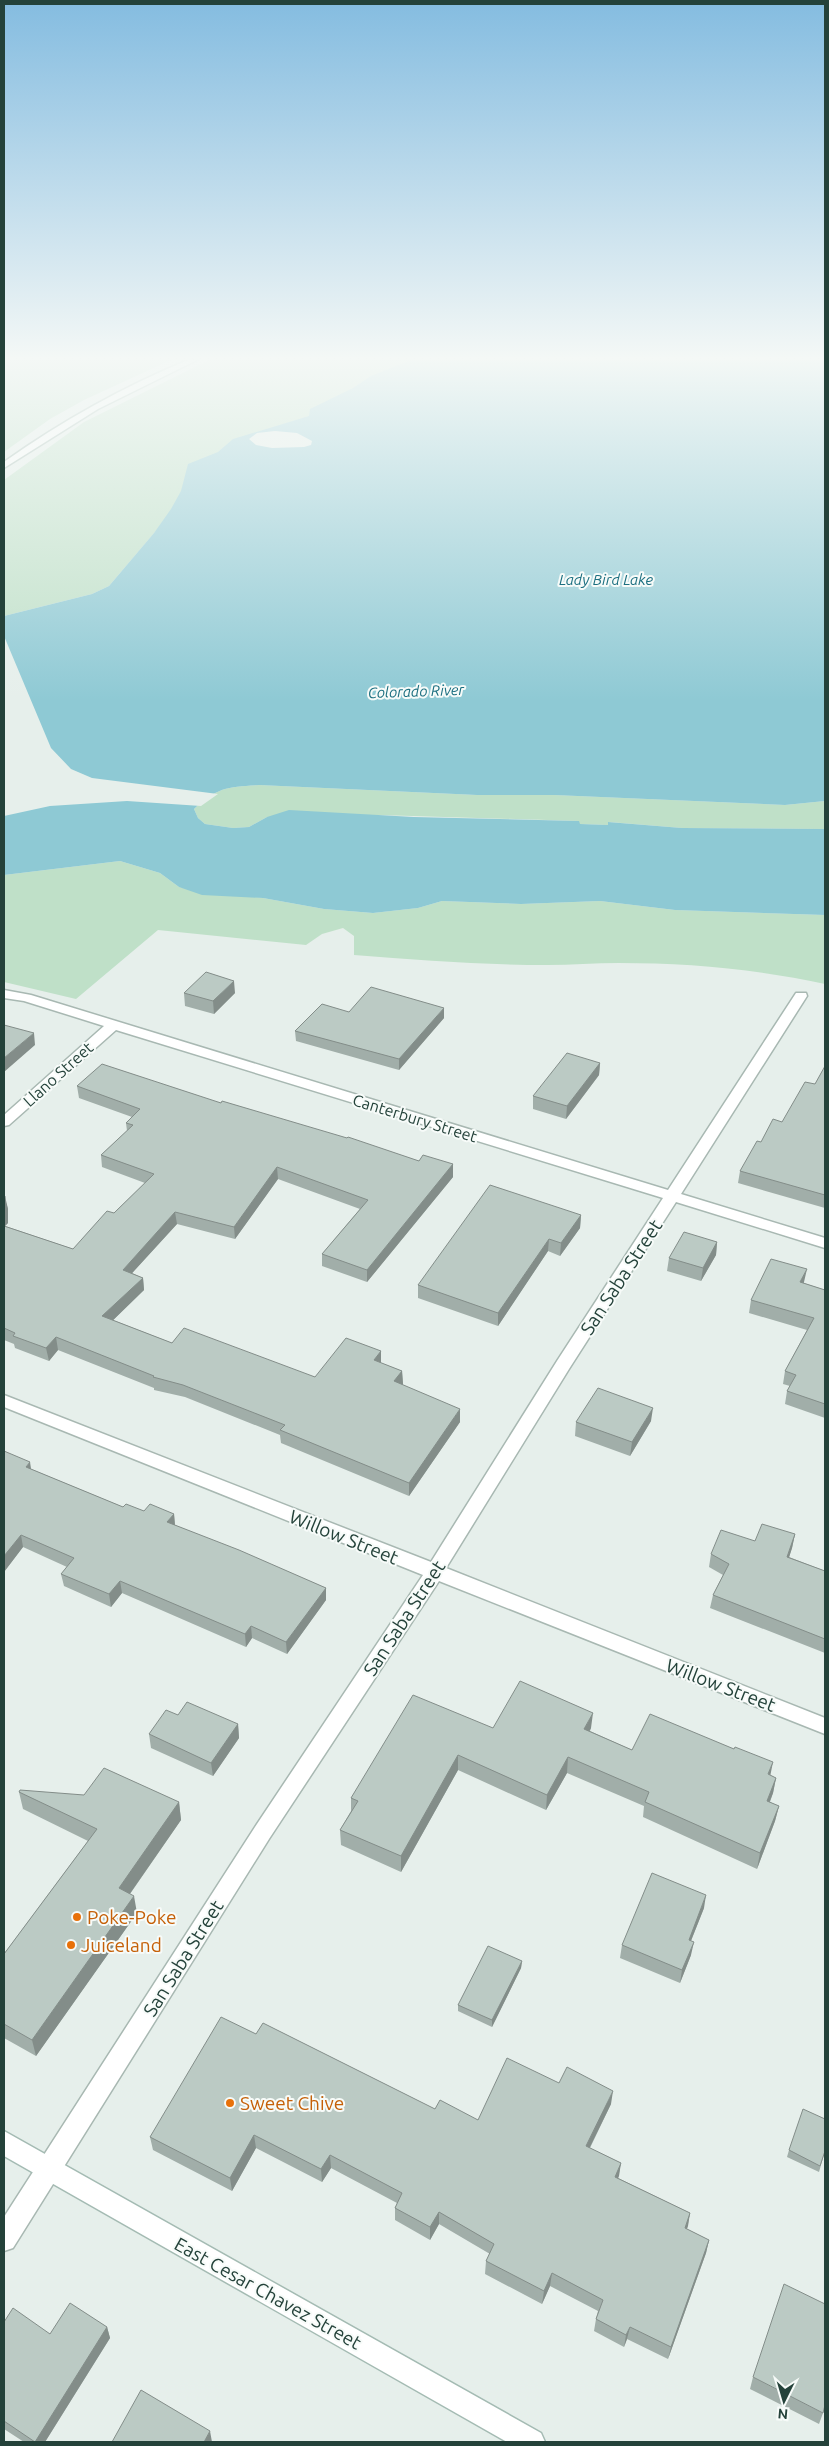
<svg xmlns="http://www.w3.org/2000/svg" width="829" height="2446" font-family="Ubuntu,sans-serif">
<rect width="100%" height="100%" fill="#e6efeb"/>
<path fill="#bfe0c8" d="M 4,360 L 171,360 L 84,400 L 50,419 L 4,452 Z
M 209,360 L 428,360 L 190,491 L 109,586 L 92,594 L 4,616 L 4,480 L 84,422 Z
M 259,785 L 477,795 L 554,795 L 785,805 L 825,801 L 825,829 L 682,828 L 609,822 L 608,825 L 579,824 L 579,821 L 379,815 L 267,817 L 249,827 L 233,828 L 205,824 L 198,818 L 194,809 C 217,787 228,787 259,785 Z
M 120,861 L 160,873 L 179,887 L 263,898 L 324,909 L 373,913 L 418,908 L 442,901 L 521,904 L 600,901 L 675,910 L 825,915 L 825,984 C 757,969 688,963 619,963 C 595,963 571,965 547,965 C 482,965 418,960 354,955 L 354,936 L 343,928 L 322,934 L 306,945 L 158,930 L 76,999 L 4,982 L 4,875 Z"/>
<path fill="#8ec9d4" d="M 411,360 L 825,360 L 825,801 L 785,805 L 554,795 L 477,795 L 259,785 C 228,787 217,787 194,809 L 198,818 L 205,824 L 233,828 L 249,827 L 267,817 L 289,810 L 414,817 L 579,821 L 580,824 L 608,825 L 608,822 L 682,828 L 825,829 L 825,915 L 675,910 L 600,901 L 521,904 L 442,901 L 418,908 L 373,913 L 324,909 L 263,898 L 202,895 L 179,887 L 160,873 L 120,861 L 4,875 L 4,616 L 92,594 L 109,586 L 154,533 L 171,509 L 181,491 L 188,464 L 218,452 L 233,439 L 309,416 L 310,409 L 353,388 L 371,376 Z"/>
<path fill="#e6efeb" d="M 275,431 L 297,433 L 312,441 L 311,445 L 304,447 L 272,448 L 256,445 L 249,439 L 257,433 Z
M 4,636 L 51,748 L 71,769 L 92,778 L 218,794 L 201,806 L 127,801 L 50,806 L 4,816 Z"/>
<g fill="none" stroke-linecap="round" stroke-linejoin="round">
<defs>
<path id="street" d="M 4,990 L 31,995 L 668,1190 L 796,993 L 806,993 L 807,996 L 681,1194 L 825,1238 L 825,1248 L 676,1202 L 569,1369 L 446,1568 L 825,1718 L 825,1734 L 439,1581 L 269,1839 L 13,2248 L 4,2251 L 4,2217 L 255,1827 L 423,1575 L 4,1407 L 4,1395 L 431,1562 L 557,1361 L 663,1198 L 116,1030 L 9,1125 L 4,1126 L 4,1115 L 104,1026 L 24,1001 L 4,998 Z"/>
<path id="secondary" d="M 188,360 L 197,360 L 98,409 L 4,468 L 4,462 C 62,421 123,387 188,360 Z
M 4,2131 L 541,2433 L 545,2442 L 507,2442 L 4,2156 Z"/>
</defs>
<use href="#street" stroke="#a8b8b2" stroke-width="3"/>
<use href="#secondary" stroke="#a4bbb3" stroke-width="3"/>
<use href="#street" fill="#fff" fill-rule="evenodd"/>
<use href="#secondary" fill="#fff" fill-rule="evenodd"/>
</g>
<path fill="#a1aea9" d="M 184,993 L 235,993 L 214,1014 L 185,1006 Z
M 349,1012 L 444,1018 L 399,1070 L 296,1041 L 295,1031 Z
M 600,1063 L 599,1075 L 566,1119 L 533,1109 L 533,1096 Z
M 825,1066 L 825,1208 L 738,1183 L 740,1171 L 761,1142 L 782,1122 L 815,1084 Z
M 77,1086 L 221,1103 L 419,1161 L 453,1164 L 453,1177 L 367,1282 L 322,1266 L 322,1254 L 360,1209 L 278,1179 L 235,1239 L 177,1224 L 132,1273 L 143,1278 L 144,1290 L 113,1320 L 172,1343 L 315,1377 L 381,1351 L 381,1363 L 402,1371 L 403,1384 L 402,1385 L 460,1422 L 409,1496 L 281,1443 L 280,1435 L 185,1397 L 154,1390 L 154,1388 L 58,1350 L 49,1361 L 15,1348 L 14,1344 L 4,1340 L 4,1196 L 8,1209 L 8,1223 L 5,1226 L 73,1249 L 114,1213 L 145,1183 L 102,1167 L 101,1155 L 127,1131 L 126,1123 L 132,1117 L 79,1098 Z
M 581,1215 L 580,1228 L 560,1256 L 548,1251 L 498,1326 L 418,1298 L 418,1285 Z
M 717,1242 L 716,1255 L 701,1281 L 667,1271 L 669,1258 Z
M 804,1282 L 804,1283 L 825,1290 L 825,1418 L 785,1404 L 787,1391 L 790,1386 L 783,1384 L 785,1371 L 807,1330 L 749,1313 L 751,1300 Z
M 651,1421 L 630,1456 L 575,1436 L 576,1422 Z
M 4,1451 L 31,1469 L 123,1507 L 144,1511 L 174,1514 L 175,1525 L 326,1588 L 326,1600 L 287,1654 L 252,1638 L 246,1647 L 122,1593 L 111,1607 L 64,1586 L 61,1574 L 67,1567 L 23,1547 L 4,1572 Z
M 795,1534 L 792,1548 L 789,1557 L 825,1571 L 825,1653 L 710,1608 L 713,1595 L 723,1575 L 709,1567 L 711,1554 L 755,1541 Z
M 178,1715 L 238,1724 L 239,1738 L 213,1776 L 151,1748 L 149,1734 Z
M 493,1728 L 591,1728 L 590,1731 L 632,1750 L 770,1775 L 776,1778 L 773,1793 L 770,1802 L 779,1806 L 775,1821 L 757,1869 L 643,1817 L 644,1806 L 567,1773 L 546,1810 L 458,1770 L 401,1872 L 341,1845 L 340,1830 L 351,1811 L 351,1798 Z
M 19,1792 L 179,1802 L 181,1820 L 130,1894 L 137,1913 L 36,2056 L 4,2038 L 4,1954 L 88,1841 L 23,1809 Z
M 704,1908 L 691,1941 L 691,1955 L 680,1983 L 620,1958 L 622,1945 Z
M 522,1961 L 521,1968 L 492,2027 L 458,2011 L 458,2005 Z
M 256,2034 L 435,2109 L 478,2120 L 559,2083 L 611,2104 L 590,2148 L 621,2163 L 618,2178 L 690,2213 L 687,2229 L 709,2240 L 706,2253 L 668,2359 L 627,2339 L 624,2347 L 594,2331 L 596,2319 L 598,2311 L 550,2286 L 542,2304 L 485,2274 L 486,2261 L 490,2254 L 439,2224 L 430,2240 L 395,2220 L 395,2208 L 397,2203 L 331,2168 L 322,2182 L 256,2148 L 232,2191 L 153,2150 L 150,2137 Z
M 789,2150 L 825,2151 L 819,2172 L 787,2157 Z
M 4,2322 L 50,2334 L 107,2327 L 110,2338 L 45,2442 L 24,2442 L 4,2429 Z
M 753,2377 L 823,2413 L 819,2424 L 750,2389 Z"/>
<path fill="#838d89" d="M 234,981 L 235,993 L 214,1014 L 213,1001 Z
M 444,1008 L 444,1018 L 399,1070 L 399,1059 Z
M 34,1033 L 35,1045 L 4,1072 L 4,1058 Z
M 600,1063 L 599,1075 L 566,1119 L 567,1106 Z
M 453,1164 L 453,1177 L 367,1282 L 367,1270 Z
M 277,1167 L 278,1179 L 235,1239 L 234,1227 Z
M 5,1196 L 8,1209 L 8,1223 L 4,1227 L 4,1212 Z
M 175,1212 L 177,1224 L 124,1282 L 123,1270 Z
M 581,1215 L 580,1228 L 560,1256 L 561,1243 Z
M 549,1239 L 548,1251 L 498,1326 L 498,1313 Z
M 717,1242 L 716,1255 L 701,1281 L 703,1268 Z
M 807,1269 L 804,1282 L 798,1295 L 800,1282 Z
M 143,1278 L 144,1290 L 104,1329 L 102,1316 Z
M 56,1337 L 58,1350 L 49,1361 L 46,1348 Z
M 381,1351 L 381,1364 L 374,1360 Z
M 402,1371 L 403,1384 L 394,1394 L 394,1381 Z
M 653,1408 L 651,1421 L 630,1456 L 632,1442 Z
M 460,1409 L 460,1422 L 409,1496 L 409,1483 Z
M 30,1462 L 32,1475 L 26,1467 Z
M 174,1514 L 175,1526 L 167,1522 Z
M 795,1534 L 792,1548 L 785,1570 L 787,1557 Z
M 21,1535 L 23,1547 L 4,1572 L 4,1556 Z
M 120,1581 L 122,1593 L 111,1607 L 109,1594 Z
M 326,1588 L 326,1600 L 287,1654 L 286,1642 Z
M 251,1626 L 252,1638 L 246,1647 L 245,1634 Z
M 593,1713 L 591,1728 L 582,1744 L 584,1729 Z
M 238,1724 L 239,1738 L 213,1776 L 211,1763 Z
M 458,1755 L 458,1770 L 401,1872 L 401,1856 Z
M 568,1757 L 567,1773 L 546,1810 L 547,1795 Z
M 773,1762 L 770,1777 L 768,1774 Z
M 776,1778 L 773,1793 L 764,1816 L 767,1801 Z
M 179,1802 L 181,1820 L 122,1905 L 119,1888 Z
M 779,1806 L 775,1821 L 757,1869 L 760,1853 Z
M 706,1895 L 704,1908 L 686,1953 L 689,1940 Z
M 134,1896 L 137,1913 L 36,2056 L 32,2040 Z
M 694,1942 L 691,1955 L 680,1983 L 682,1970 Z
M 522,1961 L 521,1968 L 492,2027 L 492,2020 Z
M 613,2091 L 611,2104 L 584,2159 L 586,2146 Z
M 254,2135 L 256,2148 L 232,2191 L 230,2178 Z
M 330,2155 L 331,2168 L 322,2182 L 321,2169 Z
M 621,2163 L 619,2176 L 613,2190 L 615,2177 Z
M 439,2212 L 439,2224 L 430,2240 L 430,2227 Z
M 690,2213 L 688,2226 L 682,2241 L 685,2228 Z
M 709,2240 L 706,2253 L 668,2359 L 671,2347 Z
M 552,2273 L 550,2286 L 542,2304 L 544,2291 Z
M 107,2327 L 110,2338 L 45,2442 L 35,2442 Z
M 630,2327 L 627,2339 L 624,2347 L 626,2335 Z
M 210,2431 L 212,2442 L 204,2442 Z"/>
<path fill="#bbcac4" stroke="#838d89" d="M 206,972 L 234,981 L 213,1001 L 184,993 Z
M 371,987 L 444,1008 L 399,1059 L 295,1031 L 322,1004 L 349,1012 Z
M 4,1025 L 34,1033 L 4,1058 Z
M 567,1053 L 600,1063 L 567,1106 L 533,1096 Z
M 102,1064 L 221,1103 L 222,1101 L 347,1138 L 348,1137 L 419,1161 L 423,1155 L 453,1164 L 367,1270 L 322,1254 L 368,1200 L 277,1167 L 234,1227 L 175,1212 L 123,1270 L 143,1278 L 102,1316 L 172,1343 L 184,1328 L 315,1377 L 346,1338 L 381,1351 L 374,1360 L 402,1371 L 394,1381 L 460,1409 L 409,1483 L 280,1430 L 285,1425 L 183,1385 L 153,1377 L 154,1376 L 56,1337 L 46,1348 L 13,1336 L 15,1333 L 4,1328 L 4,1226 L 73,1249 L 107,1211 L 114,1213 L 154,1174 L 101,1155 L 133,1125 L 126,1123 L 140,1109 L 77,1086 Z
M 825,1066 L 825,1195 L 740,1171 L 757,1141 L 761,1142 L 773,1119 L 782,1122 L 805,1082 L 815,1084 Z
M 490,1185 L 581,1215 L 561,1243 L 549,1239 L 498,1313 L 418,1285 Z
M 4,1196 L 5,1196 L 5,1211 L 4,1212 Z
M 684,1232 L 717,1242 L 703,1268 L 669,1258 Z
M 771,1259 L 807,1269 L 800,1282 L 825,1290 L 825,1404 L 787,1391 L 796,1375 L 785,1371 L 814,1318 L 751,1300 Z
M 598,1388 L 653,1408 L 632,1442 L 576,1422 Z
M 4,1451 L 30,1462 L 26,1467 L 123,1507 L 126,1504 L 144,1511 L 150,1504 L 174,1514 L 167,1522 L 239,1550 L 326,1588 L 286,1642 L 251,1626 L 245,1634 L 120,1581 L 109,1594 L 61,1574 L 74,1558 L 21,1535 L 4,1556 Z
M 762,1524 L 795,1534 L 787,1557 L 825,1571 L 825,1639 L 713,1595 L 729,1564 L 711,1554 L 721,1530 L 755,1541 Z
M 520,1681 L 593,1713 L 584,1729 L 632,1750 L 650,1714 L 734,1749 L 735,1747 L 773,1762 L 768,1774 L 776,1778 L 767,1801 L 779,1806 L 760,1853 L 645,1802 L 649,1792 L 568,1757 L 547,1795 L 458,1755 L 401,1856 L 340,1830 L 358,1801 L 351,1798 L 413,1695 L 493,1728 Z
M 187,1702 L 238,1724 L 211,1763 L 149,1734 L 166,1710 L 178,1715 Z
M 104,1768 L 179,1802 L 119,1888 L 134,1896 L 32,2040 L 4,2024 L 4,1954 L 97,1829 L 19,1792 L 20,1790 L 84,1795 Z
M 652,1873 L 706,1895 L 689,1940 L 694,1942 L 682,1970 L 622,1945 Z
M 488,1946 L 522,1961 L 492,2020 L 458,2005 Z
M 221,2017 L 256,2034 L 263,2023 L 435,2109 L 440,2100 L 478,2120 L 507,2058 L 559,2083 L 567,2067 L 613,2091 L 586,2146 L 621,2163 L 615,2177 L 690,2213 L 685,2228 L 709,2240 L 671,2347 L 630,2327 L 626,2335 L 596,2319 L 603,2300 L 552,2273 L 544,2291 L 486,2261 L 494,2244 L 439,2212 L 430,2227 L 395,2208 L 402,2193 L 330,2155 L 321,2169 L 254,2135 L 230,2178 L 150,2137 Z
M 803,2109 L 825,2119 L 825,2151 L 820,2166 L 789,2150 Z
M 784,2284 L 825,2304 L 825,2405 L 823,2413 L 753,2377 Z
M 70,2303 L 107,2327 L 35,2442 L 4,2421 L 4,2322 L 13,2308 L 50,2334 Z
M 141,2390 L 210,2431 L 204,2442 L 112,2442 Z"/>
<linearGradient id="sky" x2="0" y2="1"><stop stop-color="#84bce0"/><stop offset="0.51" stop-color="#f4f8f6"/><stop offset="1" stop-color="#f4f8f6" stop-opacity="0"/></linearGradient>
<rect width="829" height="702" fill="url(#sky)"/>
<g fill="#e8710a" stroke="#f7fbf9" stroke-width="2">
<circle cx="77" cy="1917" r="5"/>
<circle cx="71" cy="1945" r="5"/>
<circle cx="230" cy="2103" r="5"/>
</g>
<g text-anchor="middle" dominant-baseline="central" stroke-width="4" stroke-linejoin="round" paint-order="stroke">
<g font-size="15" font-style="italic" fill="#1c6f80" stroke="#f7fbf9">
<text x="606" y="579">Lady Bird Lake</text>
<text transform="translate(416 691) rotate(-2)">Colorado River</text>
</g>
<g font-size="16" fill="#24423a" stroke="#f7fbf9">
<text transform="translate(58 1074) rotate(-42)">Llano Street</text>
<text transform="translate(415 1118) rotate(17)">Canterbury Street</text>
</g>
<g font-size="19" fill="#24423a" stroke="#f7fbf9">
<text transform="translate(621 1277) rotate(-57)">San Saba Street</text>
<text transform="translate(344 1537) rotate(22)">Willow Street</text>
<text transform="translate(404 1618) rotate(-57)">San Saba Street</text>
<text transform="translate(721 1685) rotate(21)">Willow Street</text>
<text transform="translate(183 1958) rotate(-58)">San Saba Street</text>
<text transform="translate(268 2293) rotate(29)">East Cesar Chavez Street</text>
</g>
<g font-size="19" fill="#c56008" stroke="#f7fbf9" text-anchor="start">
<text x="87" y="1917">Poke-Poke</text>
<text x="81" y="1945">Juiceland</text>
<text x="240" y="2103">Sweet Chive</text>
</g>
</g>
<rect width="829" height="2446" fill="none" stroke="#24423a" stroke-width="10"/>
<g transform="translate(784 2401) rotate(185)" stroke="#f7fbf9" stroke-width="4" paint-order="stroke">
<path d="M0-4L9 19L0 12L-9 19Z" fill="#24423a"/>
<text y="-8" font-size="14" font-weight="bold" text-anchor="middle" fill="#24423a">N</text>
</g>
</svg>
